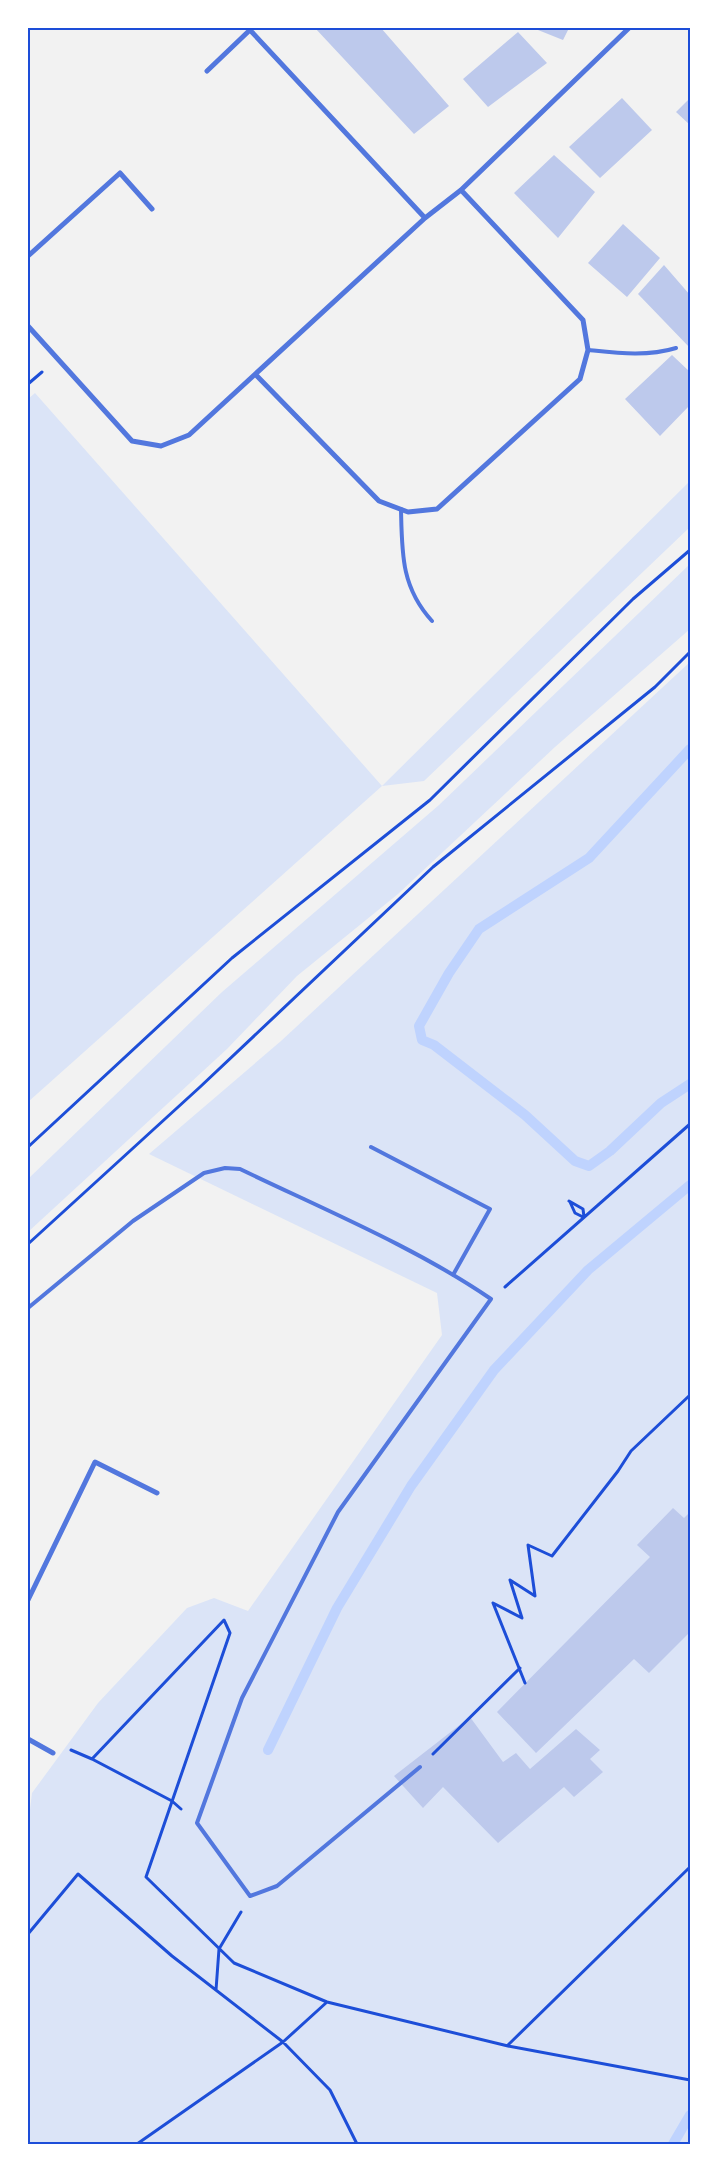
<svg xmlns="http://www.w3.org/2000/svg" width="718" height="2172" font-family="Mulish,sans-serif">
<rect width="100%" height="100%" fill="#f2f2f2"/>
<path fill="#dbe4f7" d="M 35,393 L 382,786 L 690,481 L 690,527 L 424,781 L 382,786 L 28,1102 L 28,399 Z
M 690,564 L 690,629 L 555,747 L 398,894 L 297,976 L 227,1049 L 28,1232 L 28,1179 L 222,992 L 439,805 Z
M 690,662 L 690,2144 L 28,2144 L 28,1826 L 32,1793 L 98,1703 L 187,1608 L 214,1598 L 248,1611 L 442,1335 L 437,1293 L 149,1154 L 281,1041 Z"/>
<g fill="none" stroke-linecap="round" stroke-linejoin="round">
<path stroke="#bfd3fe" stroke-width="10" d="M 690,749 L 589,858 L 479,929 L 449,973 L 419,1026 L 422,1040 L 434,1045 L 525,1115 L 575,1161 L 589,1166 L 610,1151 L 661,1103 L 690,1084
M 268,1750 L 337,1608 L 411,1486 L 494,1370 L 588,1270 L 690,1185
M 673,2144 L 690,2115"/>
</g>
<path fill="#bdc9ec" d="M 315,28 L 381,28 L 449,106 L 414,134 Z
M 533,28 L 569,28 L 563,40 Z
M 518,32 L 547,63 L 488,107 L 463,79 Z
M 622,98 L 652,130 L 600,178 L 569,147 Z
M 690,98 L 690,125 L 676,112 Z
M 554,155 L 595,192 L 558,238 L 514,193 Z
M 623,224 L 660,258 L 627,297 L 588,263 Z
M 664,265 L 690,295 L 690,348 L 638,294 Z
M 672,355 L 690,372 L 690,405 L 660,436 L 625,399 Z
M 673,1508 L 684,1518 L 690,1512 L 690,1632 L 649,1673 L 634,1659 L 536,1753 L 497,1712 L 650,1557 L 637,1545 Z
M 470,1717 L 503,1762 L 516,1753 L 530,1769 L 576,1729 L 600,1750 L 590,1759 L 603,1772 L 574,1797 L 564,1787 L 498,1843 L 443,1787 L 423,1808 L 394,1776 Z"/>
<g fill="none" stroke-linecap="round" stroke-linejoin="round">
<path stroke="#1d4ed8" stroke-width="3" d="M 28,384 L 42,372
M 28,1147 L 232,958 L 430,800 L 633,599 L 690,550
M 569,1201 L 583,1209 L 584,1217
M 570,1202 L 575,1213 L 583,1217
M 28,1244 L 200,1087 L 433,867 L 655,687 L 690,652
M 505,1287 L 690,1124
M 525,1683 L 493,1603 L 522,1618 L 510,1580 L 535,1596 L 528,1545 L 552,1556 L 618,1471 L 631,1451 L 690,1395
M 71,1750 L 92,1759 L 224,1620 L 230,1633 L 146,1877 L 234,1963 L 327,2002 L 508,2046 L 690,2080
M 433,1754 L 520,1668
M 92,1759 L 172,1801 L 181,1809
M 28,1934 L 78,1874 L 172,1956 L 283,2042 L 330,2090 L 357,2144
M 216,1990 L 219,1949 L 241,1912
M 508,2045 L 690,1867
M 137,2144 L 283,2042 L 327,2002"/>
<path stroke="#5277de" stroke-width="4" d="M 588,350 C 617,353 647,357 676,348
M 401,509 C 402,553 401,587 432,621
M 371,1147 L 490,1209 L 453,1275
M 28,1308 L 133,1221 L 204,1173 L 225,1168 L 240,1169 C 323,1209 415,1247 491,1299 L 338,1512 L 242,1698 L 197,1823 L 250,1896 L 277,1886 L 420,1767"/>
<path stroke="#5277de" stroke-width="5" d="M 250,30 L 425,218 L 461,190 L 629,28
M 207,71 L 252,28
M 28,256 L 120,173 L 152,209
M 28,326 L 132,441 L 161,446 L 189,435 L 425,218
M 256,375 L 379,501 L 408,512 L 437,509 L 580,379 L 588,350 L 583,320 L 461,190
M 28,1600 L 95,1462 L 157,1493
M 28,1739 L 53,1753"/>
</g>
<rect width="718" height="2172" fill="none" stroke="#ffffff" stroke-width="58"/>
<rect x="29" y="29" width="660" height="2114" fill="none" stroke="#1d4ed8" stroke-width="2"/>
</svg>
